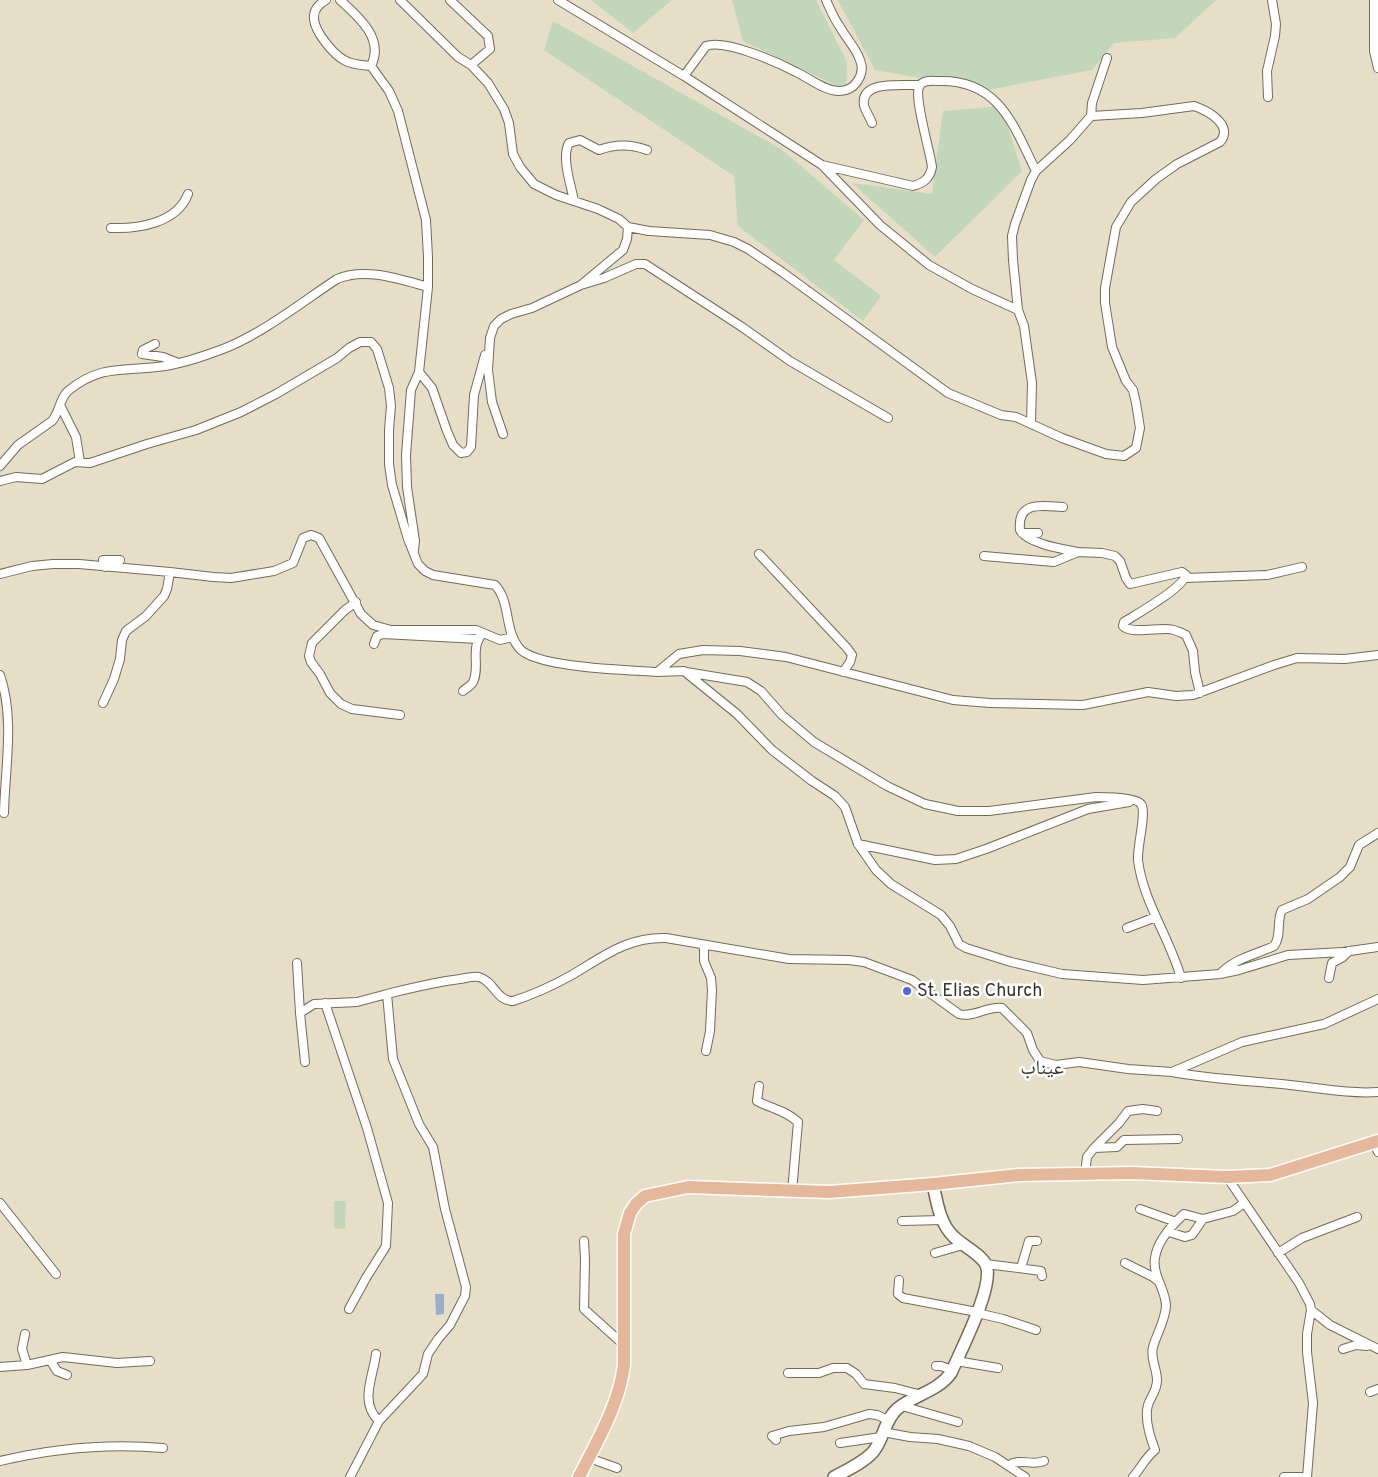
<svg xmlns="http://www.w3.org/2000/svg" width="1378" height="1477" font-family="Overpass,'Noto Naskh Arabic',sans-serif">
<rect width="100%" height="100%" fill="#e7dec8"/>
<path fill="#c2d6b9" d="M 591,0 L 672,0 L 633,33 Z
M 732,0 L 816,0 L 847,62 L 846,90 L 743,41 Z
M 838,0 L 1216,0 L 1175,38 L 1114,43 L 1092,70 L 988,90 L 875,70 Z
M 553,21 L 781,149 L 864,220 L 834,260 L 881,296 L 863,321 L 738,226 L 734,176 L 544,50 Z
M 1001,106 L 1022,171 L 935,257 L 852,183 L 932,194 L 943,111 Z
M 334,1201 L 346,1201 L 345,1229 L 334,1228 Z"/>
<path fill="#96afcc" d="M 435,1294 L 444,1294 L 444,1314 L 436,1315 Z"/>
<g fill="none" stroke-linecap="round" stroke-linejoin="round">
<defs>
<path id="street" d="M 326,0 C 319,4 313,10 314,19 C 315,32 333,54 344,60 C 352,65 362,65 371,66
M 340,0 C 358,16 385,39 371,66 L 389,91 L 398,111 L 426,220 L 428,257 L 428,287 L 419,372 L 411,390 L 406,455 L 407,487 L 415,541 L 414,550
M 400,0 L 458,57 L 471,65 L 488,83 L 504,109 L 509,123 L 513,154 L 520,167 L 534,184 L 556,195 L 598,209 L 619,219 L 628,227 L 649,231 L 710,235 L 734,242 L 748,249 L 782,272 L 948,393 L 1001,415 L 1016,417 L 1062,438 L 1106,454 L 1124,456 L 1136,448 L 1140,428 L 1136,403 L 1133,390 L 1126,381 L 1112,347 L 1105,303 L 1105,288 L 1116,227 L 1131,202 L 1156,179 L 1177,164 L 1220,142 C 1234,126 1209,111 1194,106 L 1142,113 L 1091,116
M 450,0 L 488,36 L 490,49 L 471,65
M 558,0 L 684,76 L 822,165 L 880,225 L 929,265 L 972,289 L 1018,310
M 1374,0 L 1374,51 L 1378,68
M 684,76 L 706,46 C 725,39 777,62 796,72 C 809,78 823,90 838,91 C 854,92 866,75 860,60 C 856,48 846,38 840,27 C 834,19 830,9 826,0
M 1268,97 L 1267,71 L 1275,36 L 1276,24 L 1272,0
M 872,123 C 870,117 865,111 864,105 C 860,79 905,86 920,85
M 822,165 L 913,186 C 924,183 930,178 932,167 C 930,150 914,99 919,87 C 922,79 933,81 940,81 C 1000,80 1014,127 1036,171
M 574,201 C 571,185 561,157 569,143 L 580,140 L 599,150 C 615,144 631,144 647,150
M 111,228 C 139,229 177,223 188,194
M 581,285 L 604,278 L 636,264 L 645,264 L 742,327 L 790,361 L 888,418
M 155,344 L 143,350 L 142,354 L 163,357 L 178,363
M 419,372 L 432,388 L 447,431 L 453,445 L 461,453 L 467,452 L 471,447 L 474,395 L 485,355
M 60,405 L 76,437 L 80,462
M 1031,423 L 1032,383 L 1024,326 L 1018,310 L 1013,260 L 1012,236 L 1015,224 L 1031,180 L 1036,171 L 1070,140 L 1091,116 L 1092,103 L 1107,58
M 503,434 L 492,402 L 488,370 L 490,338 L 494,326 L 501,319 L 511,314 L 532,308 L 581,285 L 623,250 L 627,239 L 628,227
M 0,466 L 18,445 L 52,421 C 60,412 59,399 68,391 C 102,363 126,372 165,366 C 185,363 204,356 223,349 C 262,334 302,302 337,279 C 365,267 399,279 428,287
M 0,481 L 16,477 L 42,479 L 75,462 L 90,463 L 147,444 L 196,430 L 241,412 L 276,394 L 337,358 L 349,348 L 360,342 L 371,342 L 377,349 L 389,388 L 391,406 L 389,430 L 389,464 L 392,485 L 408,539 L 418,564 L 425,571 L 433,575 L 495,585 C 511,602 504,630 519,648 C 535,668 629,670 657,672 L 679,654 L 703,650 L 740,651 L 786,657 L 953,700 L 990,703 L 1083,705 L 1148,692 L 1176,696 L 1193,695 L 1274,665 L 1297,658 L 1345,659 L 1378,655
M 1063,507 C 1043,506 1017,500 1020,530 C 1028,544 1063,549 1078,552
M 1022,533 L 1038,533
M 759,554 L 847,648 L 852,655 L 850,662 L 843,672
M 984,556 L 1054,562 L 1078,552 L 1102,553 L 1115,556 L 1120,561 L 1126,578 L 1130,584 L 1182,572 L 1186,575 C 1183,588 1137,614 1124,622 L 1123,626 C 1130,634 1156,628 1167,629 C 1174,629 1180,632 1186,635 L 1193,651 L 1195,672 L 1200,693
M 105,567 L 103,560 L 120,560
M 0,574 L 32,566 L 53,564 L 79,564 L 170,572 L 213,577 L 231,578 L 274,571 L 293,563 L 303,538 L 311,535 L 319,538 L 361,614 L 373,625 L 391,630 L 476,630 L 500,640 L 513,637
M 1186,578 L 1267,575 L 1302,567
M 356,602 L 345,610 L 312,643 L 309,656 L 311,662 L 320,674 L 330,693 L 341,704 L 352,709 L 400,715
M 374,644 L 377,636 L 383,634 L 478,639
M 657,672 L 684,671 L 737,714 L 772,750 L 812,781 L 835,796 L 845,807 L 858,844 L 876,870 L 891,884 L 941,915 L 950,926 L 959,944 L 966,948 L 1011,962 L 1062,974 L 1143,980 L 1220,974 L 1239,970 L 1288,955 L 1343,952 L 1378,947
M 686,672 L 747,682 L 761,691 L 782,715 L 814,742 L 887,786 L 925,804 L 958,811 L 989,811 L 1096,797 C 1105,797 1136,797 1141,804 C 1147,812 1137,846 1138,860 C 1143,902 1170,938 1181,978
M 0,675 C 15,719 5,767 4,813
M 463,691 C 466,688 471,686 473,682 C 480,669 471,650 480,637
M 103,703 L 114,679 L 120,659 L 122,640 L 126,631 L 146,616 L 164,596 L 167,589 L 170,572
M 858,844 L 935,860 L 956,859 L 986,849 L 1088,809 L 1129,802
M 1127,928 L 1156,917
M 704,945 L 704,961 L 711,978 L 712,990 L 710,1031 L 706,1051
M 297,963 L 300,1013
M 1220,974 C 1235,958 1255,955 1274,946 C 1282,936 1276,921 1282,910 L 1308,899 L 1340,877 L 1350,867 L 1359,845 L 1378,833
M 1329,978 L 1332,963 L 1343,957 L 1349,951
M 387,994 C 411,988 435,982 460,979 C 466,978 473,976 479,977 C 494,981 496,1001 513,1001 C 532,995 552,986 570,976 C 603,957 626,937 666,938 L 789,959 L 849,960 L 864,962 L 912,980 L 959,1014 C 974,1018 987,1006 1002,1008 L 1027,1033 L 1033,1050 L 1040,1061 L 1056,1065 L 1079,1062 L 1128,1069 L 1172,1072
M 1378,999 L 1324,1024 L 1242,1042 L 1172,1072 C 1211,1079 1251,1081 1290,1085 C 1320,1088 1348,1094 1378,1092
M 325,1003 L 367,1128 L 388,1203 L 386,1246 L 366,1278 L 349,1309
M 305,1062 L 300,1013 L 314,1004 L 357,1002 L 387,994 L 393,1059 L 419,1124 L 433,1147 L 445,1209 L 466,1287 L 465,1296 L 450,1325 L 438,1339 L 428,1354 L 423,1374 L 379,1421 L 350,1477
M 759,1086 L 757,1101 C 772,1109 785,1110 798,1122 L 792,1192
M 1374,1143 L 1378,1152
M 1094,1148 L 1119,1123 L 1128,1111 L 1143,1109 L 1157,1111
M 1085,1174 L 1087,1157 L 1094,1148 L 1117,1147 L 1124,1140 L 1178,1139
M 1227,1177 L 1299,1283 L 1310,1304 L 1311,1310 L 1307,1334 L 1307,1352 L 1313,1403 L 1307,1477
M 0,1203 L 56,1274
M 1140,1209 L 1176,1222
M 902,1221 L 943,1220
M 1169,1232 L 1185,1237 L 1192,1235 L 1203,1219
M 584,1241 L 585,1259 L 584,1309 L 624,1345
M 935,1253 L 963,1245
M 1278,1253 L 1302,1238 L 1357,1217
M 1125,1263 L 1153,1277 L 1159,1282
M 986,1264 L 1041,1271 L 1042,1276
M 1021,1268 L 1029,1241 L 1037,1241
M 899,1280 L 898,1294 L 903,1298 L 977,1312
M 1311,1310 L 1330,1325 L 1378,1349
M 977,1313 L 1003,1319 L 1036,1330
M 25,1334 L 22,1349 L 27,1365
M 1343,1349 L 1356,1345 L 1367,1346
M 376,1354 C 373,1378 359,1402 379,1421
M 50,1360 L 57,1371 L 67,1375
M 956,1361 L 998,1368
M 936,1366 L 941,1366 L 952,1370
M 0,1367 L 27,1365 L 63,1357 L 117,1363 L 150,1361
M 788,1373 L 819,1373 L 833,1368 L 847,1368 L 856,1374 L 864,1384 L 895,1388 L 922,1395
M 1370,1392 L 1378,1389
M 902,1406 L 958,1422
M 883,1432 L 910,1437 L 938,1439 L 969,1446 L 995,1457 L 1025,1477
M 776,1440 L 772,1436 L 789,1431 L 824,1427 L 869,1414 L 877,1415 L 888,1420
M 840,1443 L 881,1437
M 589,1458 L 617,1468
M 0,1461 C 55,1448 107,1443 163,1448
M 1009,1465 C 1019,1458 1033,1466 1044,1461
M 1133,1477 C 1141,1468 1145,1458 1155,1450 C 1150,1437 1144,1419 1148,1405 C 1151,1396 1157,1391 1157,1380 C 1157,1369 1150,1358 1153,1347 C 1157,1333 1165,1321 1166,1306 C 1166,1290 1152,1275 1155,1258 C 1157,1242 1172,1225 1184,1214 L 1203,1219 L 1233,1211 L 1244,1203
M 1284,1477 L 1301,1477"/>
<path id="secondary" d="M 834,1477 C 847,1470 863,1463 873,1452 C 884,1439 884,1421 897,1409 C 915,1394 937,1392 951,1373 C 960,1352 995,1285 986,1265 C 982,1255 962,1245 954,1237 C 940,1224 937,1203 933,1184"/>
<path id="primary" d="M 579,1477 C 597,1441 619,1405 624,1365 L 624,1234 L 630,1213 L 636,1204 L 645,1196 L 688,1187 L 829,1192 L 933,1184 L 1019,1175 L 1132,1173 L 1227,1177 L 1270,1175 L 1378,1141"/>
</defs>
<use href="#street" stroke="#736b57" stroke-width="10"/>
<use href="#secondary" stroke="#736b57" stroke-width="14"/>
<use href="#primary" stroke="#fff" stroke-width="15"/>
<use href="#street" stroke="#fff" stroke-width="8"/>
<use href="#secondary" stroke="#fff" stroke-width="11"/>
<use href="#primary" stroke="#e6b89b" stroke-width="12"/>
</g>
<circle fill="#4d69de" stroke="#fff" stroke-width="2" cx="907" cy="991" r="5"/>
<g text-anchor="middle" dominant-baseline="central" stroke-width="5" stroke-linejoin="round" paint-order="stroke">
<g font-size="18" fill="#37332a" stroke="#fff" text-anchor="start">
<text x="917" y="991">St. Elias Church</text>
</g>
<g font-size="20" fill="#37332a" stroke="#fff">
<text x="1042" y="1069">عيناب</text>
</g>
</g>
</svg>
